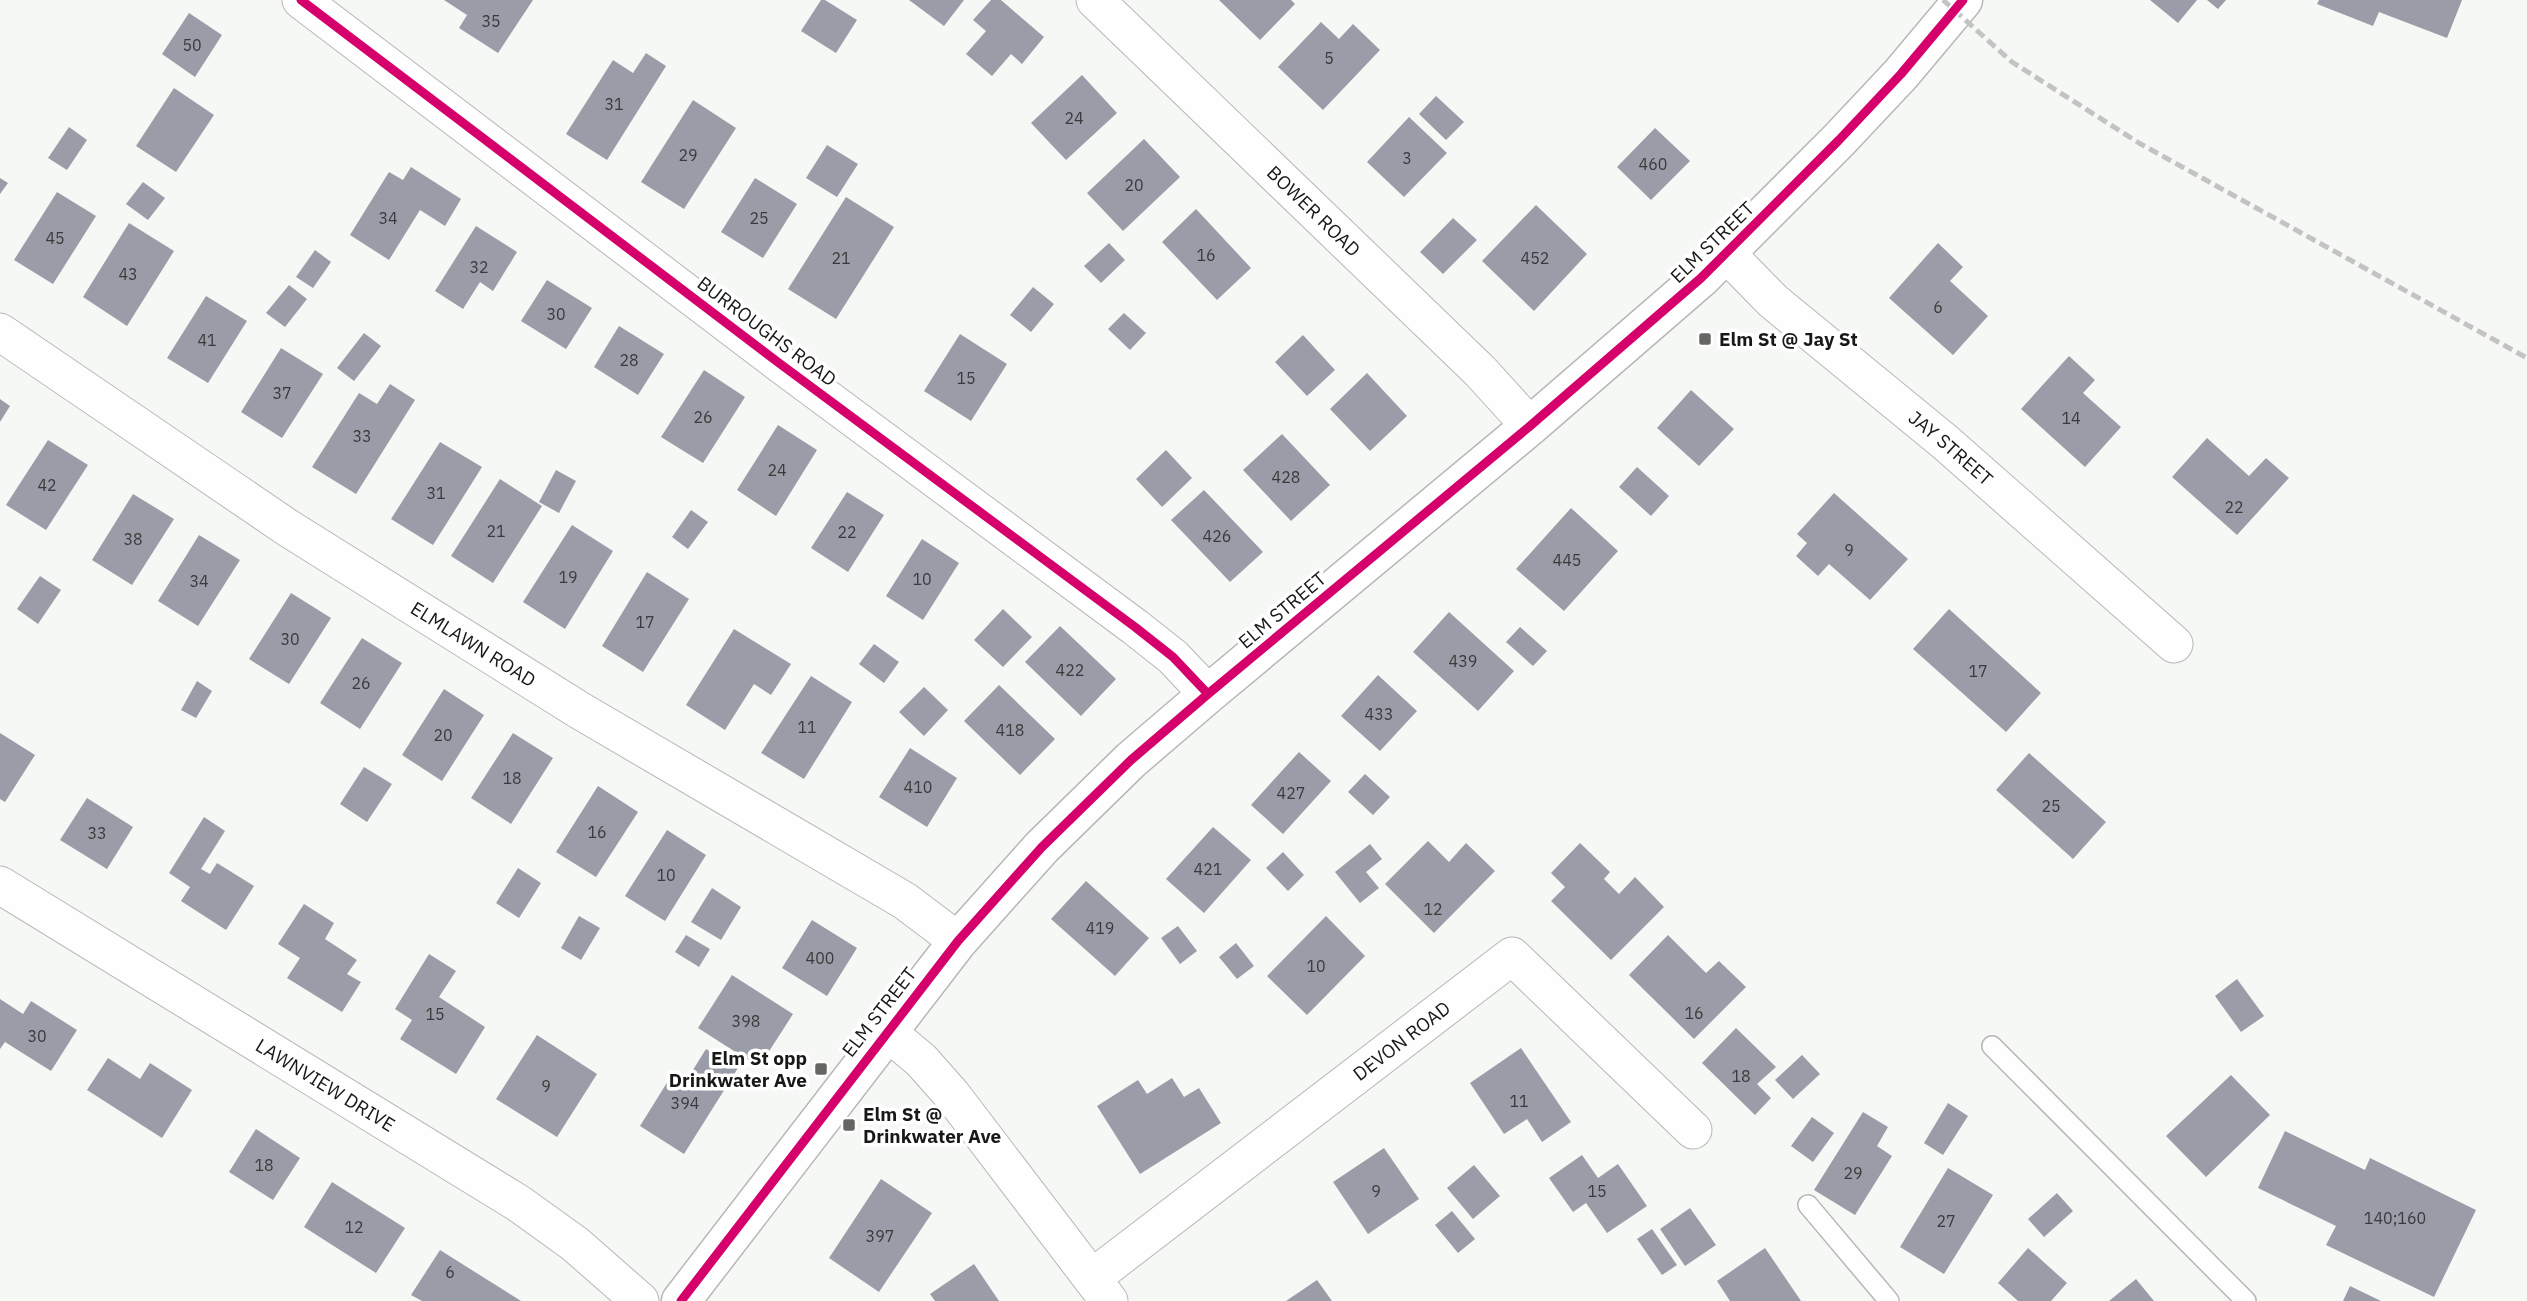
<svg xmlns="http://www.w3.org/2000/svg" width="2527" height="1301" font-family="'IBM Plex Sans',sans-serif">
<rect width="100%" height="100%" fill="#f6f8f5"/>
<path fill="#9a9da7" d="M 444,0 L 533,0 L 498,53 L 459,28 L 467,15 Z
M 821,0 L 825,0 L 857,20 L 836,53 L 801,31 Z
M 909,0 L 964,0 L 944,26 Z
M 991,0 L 1001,0 L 1044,37 L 1022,64 L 1011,54 L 992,76 L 966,54 L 986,31 L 973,20 Z
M 1219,0 L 1291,0 L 1295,4 L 1260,40 Z
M 2150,0 L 2197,0 L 2178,23 Z
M 2207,0 L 2226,0 L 2218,9 Z
M 2319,0 L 2462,0 L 2447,38 L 2379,12 L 2373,26 L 2317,4 Z
M 189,13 L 222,35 L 195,77 L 162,54 Z
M 1321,22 L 1339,39 L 1353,24 L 1380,50 L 1323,110 L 1278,67 Z
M 646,53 L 666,66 L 607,160 L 566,134 L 613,60 L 633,73 Z
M 1082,75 L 1117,113 L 1066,160 L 1031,123 Z
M 174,88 L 214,115 L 176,172 L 136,146 Z
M 1436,96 L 1464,122 L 1446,140 L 1419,114 Z
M 693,100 L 736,128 L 684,209 L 641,182 Z
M 1409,117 L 1447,153 L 1404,197 L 1367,162 Z
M 69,127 L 87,140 L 67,170 L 48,158 Z
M 1655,128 L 1690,161 L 1651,200 L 1617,167 Z
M 1144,139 L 1180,177 L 1123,231 L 1087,193 Z
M 827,145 L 858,164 L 837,197 L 806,178 Z
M 411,167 L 461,199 L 445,226 L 420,210 L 389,260 L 350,235 L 389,172 L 403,180 Z
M 0,178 L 8,183 L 0,194 Z
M 755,178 L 797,204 L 763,258 L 721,232 Z
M 143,182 L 165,198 L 148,220 L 126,204 Z
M 57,192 L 96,216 L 53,284 L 14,260 Z
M 846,197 L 894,227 L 836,319 L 788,289 Z
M 1536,205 L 1587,254 L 1534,311 L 1482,261 Z
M 1196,209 L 1251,268 L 1217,300 L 1162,242 Z
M 1453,218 L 1477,240 L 1443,274 L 1420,252 Z
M 129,223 L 174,251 L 127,326 L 83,297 Z
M 476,226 L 517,252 L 493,291 L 480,282 L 463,309 L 435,291 Z
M 1109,243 L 1125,260 L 1101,283 L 1084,266 Z
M 1938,243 L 1963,267 L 1950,281 L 1988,316 L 1953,355 L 1889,298 Z
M 315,250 L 331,262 L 313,288 L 296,277 Z
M 547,280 L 592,308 L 566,349 L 521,321 Z
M 289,285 L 307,299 L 285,327 L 266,313 Z
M 1033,287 L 1054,304 L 1031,332 L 1010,315 Z
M 206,296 L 247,321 L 208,383 L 167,358 Z
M 1124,313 L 1146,333 L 1130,350 L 1108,329 Z
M 619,326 L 664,354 L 638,395 L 594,367 Z
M 364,333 L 381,346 L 354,381 L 337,368 Z
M 960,334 L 1007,364 L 971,421 L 924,391 Z
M 1303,335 L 1335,370 L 1307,396 L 1275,362 Z
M 281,348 L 323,374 L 282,438 L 241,412 Z
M 2069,356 L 2095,380 L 2083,393 L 2121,427 L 2085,467 L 2021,409 Z
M 704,370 L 745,397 L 703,463 L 661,437 Z
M 1367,373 L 1407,416 L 1370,451 L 1330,409 Z
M 390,384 L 415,400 L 356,494 L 312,467 L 359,393 L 377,404 Z
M 1691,390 L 1734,429 L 1699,466 L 1657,428 Z
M 0,399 L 10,406 L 0,422 Z
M 778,425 L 817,450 L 776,516 L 737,490 Z
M 1282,434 L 1330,485 L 1291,521 L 1243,470 Z
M 2207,438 L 2249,476 L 2266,458 L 2289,478 L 2237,535 L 2172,477 Z
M 48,440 L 88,465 L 46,530 L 6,505 Z
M 440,442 L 482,467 L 433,545 L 391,519 Z
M 1166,450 L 1192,478 L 1162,507 L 1136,479 Z
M 1637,467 L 1669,496 L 1651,516 L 1619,487 Z
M 556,470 L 576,481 L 559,513 L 539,502 Z
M 500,479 L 542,506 L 493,583 L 451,556 Z
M 1204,490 L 1263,552 L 1230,582 L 1171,520 Z
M 847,492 L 884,515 L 848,572 L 811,548 Z
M 1834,493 L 1908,559 L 1870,600 L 1829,564 L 1818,576 L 1796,556 L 1807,543 L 1797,534 Z
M 133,494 L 174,519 L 132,585 L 92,560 Z
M 1571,508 L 1618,551 L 1564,611 L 1516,569 Z
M 691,510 L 708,522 L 688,549 L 672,537 Z
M 572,525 L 613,551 L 565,629 L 523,602 Z
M 199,535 L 240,560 L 198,626 L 158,601 Z
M 922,539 L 959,563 L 923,620 L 886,596 Z
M 647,572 L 689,599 L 643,672 L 602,646 Z
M 40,576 L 61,590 L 38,624 L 17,609 Z
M 291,593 L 331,618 L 289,684 L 249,659 Z
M 1003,609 L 1032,637 L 1003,667 L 974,640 Z
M 1949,609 L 2041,693 L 2006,732 L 1913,649 Z
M 1449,612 L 1514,671 L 1478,711 L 1413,652 Z
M 1060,626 L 1116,679 L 1081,716 L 1025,662 Z
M 1520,627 L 1547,651 L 1533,666 L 1506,642 Z
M 734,629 L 791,664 L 771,695 L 754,684 L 725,730 L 686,705 Z
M 362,638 L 402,663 L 360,729 L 320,703 Z
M 874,644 L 899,662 L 884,683 L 859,664 Z
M 1378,675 L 1417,711 L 1380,751 L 1341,716 Z
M 811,676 L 852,702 L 804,779 L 761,753 Z
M 197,681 L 212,691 L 196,718 L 181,710 Z
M 999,685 L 1055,739 L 1020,775 L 964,721 Z
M 924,687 L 948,710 L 924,736 L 899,712 Z
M 444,689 L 484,715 L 442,781 L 402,755 Z
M 0,733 L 35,755 L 5,802 L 0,799 Z
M 513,733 L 553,758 L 511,824 L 471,798 Z
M 910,748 L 957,778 L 927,827 L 879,797 Z
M 1299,752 L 1331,781 L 1283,834 L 1251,805 Z
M 2029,753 L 2106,822 L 2073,859 L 1996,790 Z
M 364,767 L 392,784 L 367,822 L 340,804 Z
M 1365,774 L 1390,797 L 1373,815 L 1348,792 Z
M 598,786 L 638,812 L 596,877 L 556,852 Z
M 87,798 L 133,827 L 107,869 L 60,840 Z
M 204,817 L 225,831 L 201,869 L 210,874 L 217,863 L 254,886 L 226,930 L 181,901 L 190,887 L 169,873 Z
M 1213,827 L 1251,860 L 1204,913 L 1166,879 Z
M 667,830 L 706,855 L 665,921 L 625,896 Z
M 1428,841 L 1449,862 L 1466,843 L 1495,871 L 1434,933 L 1385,884 Z
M 1580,843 L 1610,872 L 1604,879 L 1619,894 L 1635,877 L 1664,907 L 1611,960 L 1551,901 L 1565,887 L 1551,873 Z
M 1370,844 L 1382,859 L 1366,872 L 1379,888 L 1360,903 L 1335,872 Z
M 1283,852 L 1304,875 L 1288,891 L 1266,868 Z
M 518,868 L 541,883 L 519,918 L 496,903 Z
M 1086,881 L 1149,938 L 1115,976 L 1051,919 Z
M 712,888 L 741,907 L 721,940 L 691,922 Z
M 304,904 L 334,923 L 325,939 L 357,960 L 347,974 L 361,982 L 342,1012 L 287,978 L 300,958 L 278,944 Z
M 579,916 L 600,928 L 581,960 L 561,948 Z
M 1326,916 L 1365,956 L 1307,1015 L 1267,976 Z
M 812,920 L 857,948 L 827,996 L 782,968 Z
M 1178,926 L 1197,951 L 1180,964 L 1161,938 Z
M 686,935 L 710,949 L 699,967 L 675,952 Z
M 1668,935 L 1706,973 L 1719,961 L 1746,987 L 1694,1039 L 1629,975 Z
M 1236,943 L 1254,966 L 1237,979 L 1219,957 Z
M 429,954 L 456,971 L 439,997 L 485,1027 L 456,1074 L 400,1039 L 412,1020 L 395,1009 Z
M 732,975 L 793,1014 L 759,1067 L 698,1028 Z
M 2237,979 L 2264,1016 L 2241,1032 L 2215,996 Z
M 0,999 L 23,1014 L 31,1001 L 77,1030 L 51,1071 L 5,1042 L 0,1049 Z
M 1736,1028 L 1776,1067 L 1757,1084 L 1771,1098 L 1755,1115 L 1702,1063 Z
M 537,1035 L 597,1074 L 557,1137 L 496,1099 Z
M 1521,1048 L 1571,1122 L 1542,1142 L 1527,1119 L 1504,1134 L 1470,1083 Z
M 706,1049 L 738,1068 L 684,1154 L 640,1126 L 673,1073 L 686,1081 Z
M 1802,1055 L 1820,1074 L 1793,1099 L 1775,1080 Z
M 108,1058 L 140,1079 L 150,1063 L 192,1090 L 162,1138 L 87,1090 Z
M 2231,1075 L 2270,1115 L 2206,1177 L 2166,1136 Z
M 1172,1078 L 1184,1097 L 1199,1088 L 1221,1123 L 1140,1174 L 1097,1106 L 1138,1080 L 1147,1094 Z
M 1948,1103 L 1968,1116 L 1943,1155 L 1924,1143 Z
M 1863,1112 L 1888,1127 L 1877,1146 L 1892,1156 L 1855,1215 L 1814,1190 Z
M 1812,1117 L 1834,1133 L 1813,1162 L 1791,1146 Z
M 256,1129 L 300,1158 L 273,1200 L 229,1172 Z
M 2285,1131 L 2365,1170 L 2370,1158 L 2476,1210 L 2434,1297 L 2326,1245 L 2336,1226 L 2258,1188 Z
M 1384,1148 L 1419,1199 L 1368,1234 L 1333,1182 Z
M 1582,1155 L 1598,1178 L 1618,1164 L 1647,1206 L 1607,1233 L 1586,1203 L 1573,1212 L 1549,1178 Z
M 1474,1165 L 1500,1196 L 1473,1219 L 1447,1188 Z
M 1948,1168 L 1993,1195 L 1944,1274 L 1900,1247 Z
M 881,1179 L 932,1213 L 879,1292 L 829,1258 Z
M 332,1182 L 405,1228 L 376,1273 L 304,1227 Z
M 2057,1193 L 2073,1211 L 2044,1237 L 2028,1219 Z
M 1690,1208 L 1716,1245 L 1685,1266 L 1660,1229 Z
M 1452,1211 L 1475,1239 L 1458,1253 L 1435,1225 Z
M 1652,1229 L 1677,1265 L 1662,1275 L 1637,1239 Z
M 1765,1248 L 1801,1301 L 1730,1301 L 1717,1281 Z
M 2028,1248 L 2067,1283 L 2051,1301 L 2018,1301 L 1998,1283 Z
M 440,1250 L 521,1301 L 422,1301 L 411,1295 Z
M 974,1264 L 999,1301 L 935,1301 L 930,1294 Z
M 2136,1279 L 2154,1301 L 2109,1301 Z
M 1317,1280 L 1332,1301 L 1286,1301 Z
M 2350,1286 L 2381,1301 L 2343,1301 Z"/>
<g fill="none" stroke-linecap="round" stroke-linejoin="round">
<defs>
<path id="lane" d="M 1992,1046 L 2246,1301
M 1808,1205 L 1889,1301"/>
<g id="street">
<path d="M 301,0 L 779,363 L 1135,627 L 1173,657 L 1208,694"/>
<path id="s1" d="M 1095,0 L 1480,371 L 1530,426"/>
<path id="s2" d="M 1726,253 L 1773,301 L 1945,442 L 2174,644"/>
<path id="s3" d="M 0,332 L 288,528 L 579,710 L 905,901 L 958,941"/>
<path id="s4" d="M 0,885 L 518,1203 L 575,1244 L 640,1301"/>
<path d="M 886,1031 L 921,1060 L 952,1095 L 1109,1301"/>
<path id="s5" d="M 1092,1278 L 1512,956 L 1693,1130"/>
</g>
<path id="secondary" d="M 681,1301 L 958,941 L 1042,847 L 1131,760 L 1208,694 L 1530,426 L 1701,278 L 1839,140 L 1901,74 L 1963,0"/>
</defs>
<use href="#lane" stroke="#b6b8b5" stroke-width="22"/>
<use href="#street" stroke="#b6b8b5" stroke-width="39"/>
<use href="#secondary" stroke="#b6b8b5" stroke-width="41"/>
<use href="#lane" stroke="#fefefe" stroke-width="19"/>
<use href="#street" stroke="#fefefe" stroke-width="37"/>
<use href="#secondary" stroke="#fefefe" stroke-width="38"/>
<path stroke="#c2c3c2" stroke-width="5" stroke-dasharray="10 5" stroke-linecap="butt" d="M 1943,0 L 2012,62 L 2139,143 L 2527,358"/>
<defs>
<path id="cycleway" d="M 301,0 L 779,363 L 1135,627 L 1173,657 L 1208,694
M 681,1301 L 958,941 L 1042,847 L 1131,760 L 1208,694 L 1530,426 L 1701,278 L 1839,140 L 1901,74 L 1963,0"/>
</defs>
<use href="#cycleway" stroke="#fff" stroke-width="13"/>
<use href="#cycleway" stroke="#d6006c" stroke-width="9"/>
</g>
<g fill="#666765" stroke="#fff" stroke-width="2.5">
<rect x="1698" y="332" width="14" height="14" rx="3.5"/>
<rect x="814" y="1062" width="14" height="14" rx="3.5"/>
<rect x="842" y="1118" width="14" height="14" rx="3.5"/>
</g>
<g text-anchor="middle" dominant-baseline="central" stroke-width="7" stroke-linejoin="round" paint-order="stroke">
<g font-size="16" fill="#383a3b">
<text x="491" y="21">35</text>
<text x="192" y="45">50</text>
<text x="1329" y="58">5</text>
<text x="614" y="104">31</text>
<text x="1074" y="118">24</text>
<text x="688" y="155">29</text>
<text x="1407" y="158">3</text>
<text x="1653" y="164">460</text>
<text x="1134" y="185">20</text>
<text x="388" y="218">34</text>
<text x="759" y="218">25</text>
<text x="55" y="238">45</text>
<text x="1206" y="255">16</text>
<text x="841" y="258">21</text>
<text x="1535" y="258">452</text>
<text x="479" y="267">32</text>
<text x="128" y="274">43</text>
<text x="1938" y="307">6</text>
<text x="556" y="314">30</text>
<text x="207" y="340">41</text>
<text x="629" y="360">28</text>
<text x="966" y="378">15</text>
<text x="282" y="393">37</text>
<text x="703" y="417">26</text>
<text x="2071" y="418">14</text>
<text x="362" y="436">33</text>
<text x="777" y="470">24</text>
<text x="1286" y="477">428</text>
<text x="47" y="485">42</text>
<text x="436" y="493">31</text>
<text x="2234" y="507">22</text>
<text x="496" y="531">21</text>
<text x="847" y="532">22</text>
<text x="1217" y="536">426</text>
<text x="133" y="539">38</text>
<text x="1849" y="550">9</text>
<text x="1567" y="560">445</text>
<text x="568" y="577">19</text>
<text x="922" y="579">10</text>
<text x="199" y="581">34</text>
<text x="645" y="622">17</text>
<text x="290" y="639">30</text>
<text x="1463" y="661">439</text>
<text x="1070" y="670">422</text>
<text x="1978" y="671">17</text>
<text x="361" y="683">26</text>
<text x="1379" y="714">433</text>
<text x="807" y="727">11</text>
<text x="1010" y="730">418</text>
<text x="443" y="735">20</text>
<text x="512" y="778">18</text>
<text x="918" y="787">410</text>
<text x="1291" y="793">427</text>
<text x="2051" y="806">25</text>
<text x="597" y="832">16</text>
<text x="97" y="833">33</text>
<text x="1208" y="869">421</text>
<text x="666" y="875">10</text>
<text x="1433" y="909">12</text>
<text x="1100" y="928">419</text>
<text x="820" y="958">400</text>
<text x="1316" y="966">10</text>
<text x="1694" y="1013">16</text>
<text x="435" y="1014">15</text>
<text x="746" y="1021">398</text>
<text x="37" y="1036">30</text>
<text x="1741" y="1076">18</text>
<text x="546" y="1086">9</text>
<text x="1519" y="1101">11</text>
<text x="685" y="1103">394</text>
<text x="264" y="1165">18</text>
<text x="1853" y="1173">29</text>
<text x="1376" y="1191">9</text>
<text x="1597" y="1191">15</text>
<text x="2395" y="1218">140;160</text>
<text x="1946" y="1221">27</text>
<text x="354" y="1227">12</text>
<text x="880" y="1236">397</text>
<text x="450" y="1272">6</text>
</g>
<g font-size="19" fill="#181917" stroke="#fff">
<text stroke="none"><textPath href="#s1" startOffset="304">BOWER ROAD</textPath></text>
<text transform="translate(1712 242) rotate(-44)">ELM STREET</text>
<text transform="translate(767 331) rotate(37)">BURROUGHS ROAD</text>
<text stroke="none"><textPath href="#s2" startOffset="298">JAY STREET</textPath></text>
<text transform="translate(1282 610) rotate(-40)">ELM STREET</text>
<text stroke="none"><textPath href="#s3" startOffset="567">ELMLAWN ROAD</textPath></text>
<text transform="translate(879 1012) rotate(-52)">ELM STREET</text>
<text stroke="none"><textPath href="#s5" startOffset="390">DEVON ROAD</textPath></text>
<text stroke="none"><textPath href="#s4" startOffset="382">LAWNVIEW DRIVE</textPath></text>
</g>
<g font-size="19" font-weight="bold" fill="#181917" stroke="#fff" text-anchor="start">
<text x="1719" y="339">Elm St @ Jay St</text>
<text x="807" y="1058" text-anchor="end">Elm St opp<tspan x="807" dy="22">Drinkwater Ave</tspan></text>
<text x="863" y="1114">Elm St @<tspan x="863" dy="22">Drinkwater Ave</tspan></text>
</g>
</g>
</svg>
